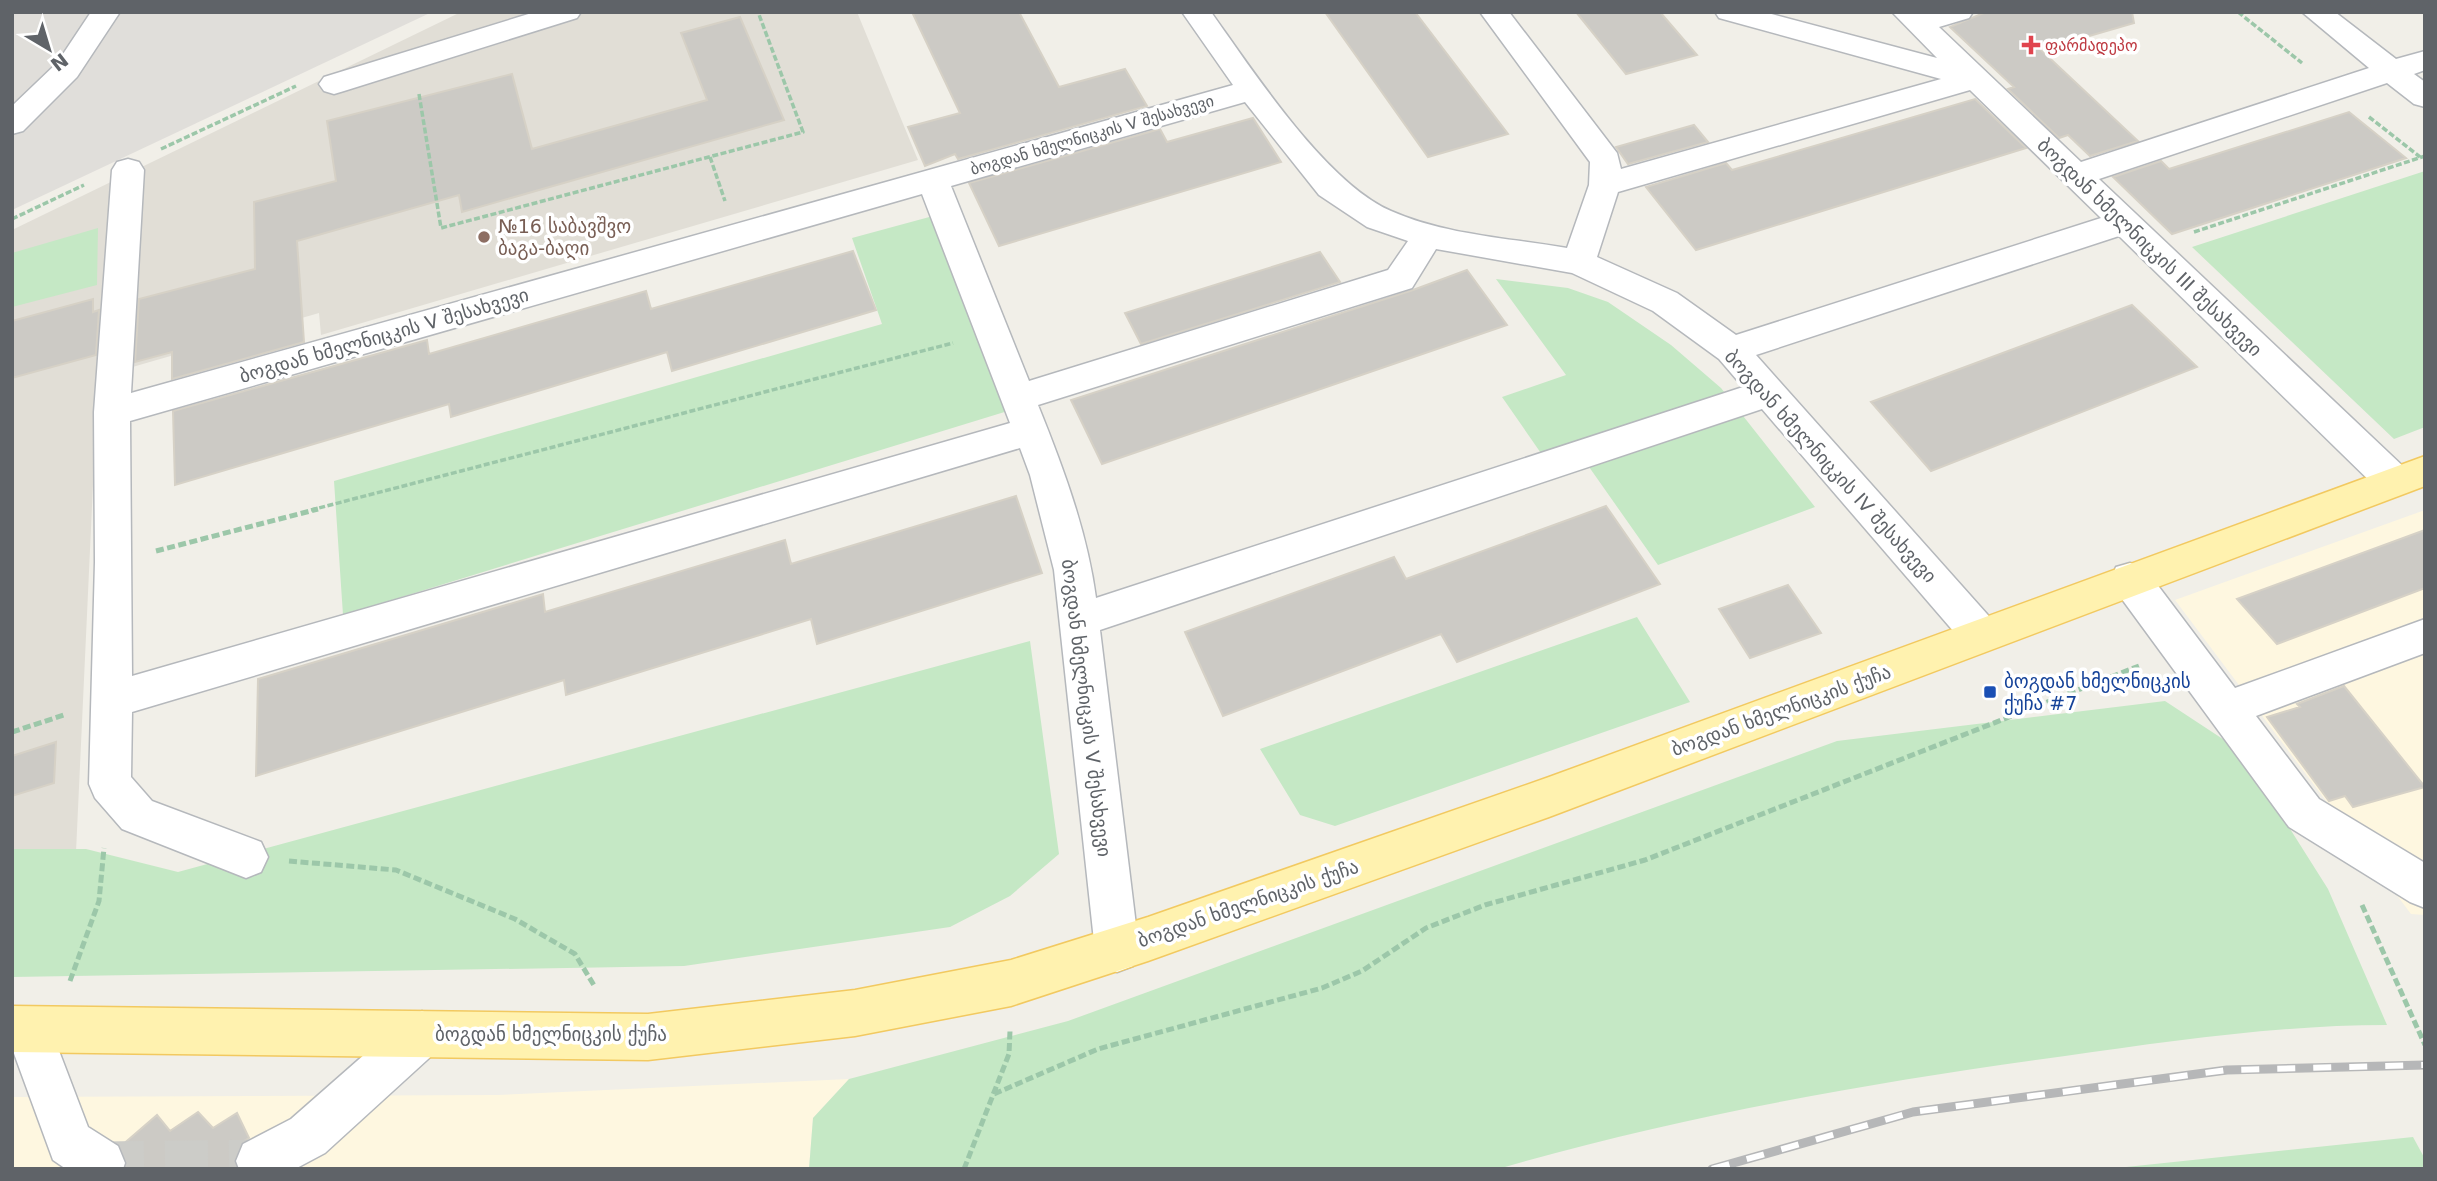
<svg xmlns="http://www.w3.org/2000/svg" width="2437" height="1181" font-family="'DejaVu Sans','Noto Sans Georgian',sans-serif">
<rect width="100%" height="100%" fill="#f1efe8"/>
<path fill="#fef7e0" d="M 2425,510 L 2425,915 L 2411,914 L 2175,600 Z
M 849,1079 L 813,1118 L 809,1169 L 12,1169 L 12,1097 L 498,1095 Z"/>
<path fill="#e0deda" d="M 12,12 L 432,12 L 12,210 Z"/>
<path fill="#e1ded6" d="M 461,12 L 857,12 L 918,160 L 321,335 L 319,313 L 98,377 L 76,852 L 12,870 L 12,230 Z"/>
<path fill="#c5e8c5" d="M 2425,171 L 2425,427 L 2394,439 L 2192,247 Z
M 933,216 L 1011,410 L 343,615 L 334,481 L 882,324 L 852,238 Z
M 98,228 L 97,285 L 12,307 L 12,253 Z
M 1496,279 L 1568,288 L 1608,302 L 1671,345 L 1721,388 L 1815,507 L 1658,565 L 1575,447 L 1545,459 L 1502,397 L 1566,375 Z
M 1637,617 L 1690,702 L 1335,826 L 1300,815 L 1260,749 Z
M 1030,641 L 1059,854 L 1010,896 L 950,927 L 684,966 L 12,977 L 12,849 L 86,849 L 178,872 Z
M 2165,701 L 2241,751 L 2328,889 L 2387,1025 C 2280,1025 2171,1041 2065,1056 C 1875,1082 1683,1115 1498,1169 L 809,1169 L 813,1118 L 849,1079 L 1068,1021 L 1837,741 Z
M 2413,1137 L 2425,1159 L 2425,1169 L 2107,1169 Z"/>
<path fill="#cccac5" stroke="#d6d1c6" stroke-width="2" d="M 912,12 L 1019,12 L 1059,87 L 1125,69 L 1147,106 L 958,159 L 955,154 L 925,166 L 908,127 L 960,113 Z
M 1325,12 L 1415,12 L 1508,134 L 1428,157 Z
M 1576,12 L 1660,12 L 1697,55 L 1626,74 Z
M 1986,12 L 2132,12 L 2134,23 L 2041,50 L 2138,141 L 2090,156 L 2068,135 L 2059,138 L 2008,89 L 2014,87 L 1950,27 Z
M 740,17 L 784,120 L 462,212 L 459,195 L 297,241 L 304,342 L 172,379 L 172,352 L 135,362 L 139,299 L 255,269 L 254,202 L 336,181 L 327,121 L 512,74 L 532,149 L 707,100 L 681,33 Z
M 1975,99 L 2026,148 L 1696,250 L 1646,187 L 1726,163 L 1732,170 Z
M 2349,112 L 2406,158 L 2172,234 L 2113,177 L 2161,161 L 2169,169 Z
M 1253,118 L 1281,162 L 999,246 L 969,183 L 1160,129 L 1167,142 Z
M 1694,125 L 1708,142 L 1628,164 L 1616,147 Z
M 853,251 L 876,310 L 672,371 L 667,352 L 451,417 L 449,404 L 175,485 L 173,411 L 427,340 L 429,354 L 646,291 L 651,309 Z
M 1320,252 L 1340,282 L 1141,344 L 1125,313 Z
M 1467,270 L 1507,325 L 1102,464 L 1071,400 L 1413,290 Z
M 93,299 L 93,312 L 99,310 L 96,355 L 12,378 L 12,321 Z
M 2132,305 L 2197,367 L 1931,471 L 1871,402 Z
M 1016,496 L 1042,573 L 817,644 L 811,619 L 566,695 L 564,680 L 256,776 L 258,679 L 543,594 L 545,612 L 785,540 L 791,564 Z
M 1606,506 L 1660,584 L 1457,662 L 1441,634 L 1223,716 L 1185,632 L 1394,557 L 1406,579 Z
M 2425,530 L 2425,588 L 2277,644 L 2237,599 Z
M 1788,585 L 1821,633 L 1750,658 L 1719,609 Z
M 2344,686 L 2425,787 L 2353,807 L 2345,796 L 2329,801 L 2267,717 L 2300,707 L 2297,704 Z
M 56,742 L 54,783 L 12,796 L 12,756 Z
M 198,1112 L 213,1128 L 237,1113 L 249,1138 L 241,1143 L 234,1160 L 236,1169 L 126,1169 L 127,1162 L 121,1146 L 157,1115 L 170,1131 Z"/>
<g fill="none" stroke-linecap="round" stroke-linejoin="round">
<path stroke="#ccccc8" stroke-width="43" stroke-dasharray="43 21" stroke-linecap="butt" d="M 101,1163 L 260,1161"/>
<defs>
<path id="minor" d="M 91,12 L 120,12 L 77,77 L 23,131 L 12,134 L 12,106 L 57,63 Z
M 535,12 L 581,12 L 577,18 L 344,91 L 334,94 L 324,91 L 319,84 L 324,77 Z
M 1182,12 L 1211,12 C 1253,71 1326,183 1391,211 C 1445,235 1510,238 1567,248 L 1589,185 L 1590,162 L 1480,12 L 1509,12 L 1617,153 L 1621,169 L 1941,79 L 1719,18 L 1715,12 L 1764,12 L 1937,58 L 1892,12 L 1973,12 L 1969,18 L 1939,27 L 2081,162 L 2369,68 L 2302,12 L 2335,12 L 2396,59 L 2425,51 L 2425,70 L 2414,74 L 2425,82 L 2425,107 L 2414,104 L 2387,83 L 2099,179 L 2407,470 L 2412,481 L 2407,492 L 2394,496 L 2381,492 L 2119,236 L 1756,355 L 1995,623 L 2001,635 L 1995,647 L 1981,652 L 1967,647 L 1762,409 L 1100,630 L 1139,950 L 1133,966 L 1117,972 L 1101,966 L 1095,950 L 1054,570 L 1030,475 L 1020,448 L 132,712 L 131,777 L 152,801 L 261,842 L 268,857 L 261,872 L 246,878 L 122,829 L 95,798 L 89,784 L 95,562 L 94,412 L 112,170 L 117,162 L 128,159 L 139,162 L 144,170 L 131,393 L 1233,85 ZM 1970,90 L 2101,218 L 1736,335 L 1677,293 L 1597,257 L 1618,192 ZM 1245,102 L 1319,195 L 1367,227 L 1408,241 L 1388,270 L 1029,381 L 951,186 ZM 922,194 L 1010,423 L 132,676 L 130,421 ZM 1436,249 L 1572,273 L 1653,311 L 1719,359 L 1743,387 L 1096,598 C 1087,531 1063,467 1038,405 L 1412,288 Z
M 2130,563 L 2144,567 L 2235,688 L 2425,619 L 2425,653 L 2256,716 L 2319,799 L 2425,863 L 2425,908 L 2410,902 L 2289,827 L 2116,591 L 2111,579 L 2116,567 Z
M 29,1007 L 45,1014 L 88,1127 L 118,1146 L 125,1163 L 123,1169 L 66,1169 L 53,1160 L 12,1048 L 12,1015 Z
M 422,1011 L 438,1018 L 445,1034 L 438,1050 L 325,1153 L 295,1169 L 239,1169 L 236,1161 L 243,1144 L 291,1119 L 406,1018 Z"/>
<path id="major" d="M 2425,456 L 2425,486 L 1549,817 L 1148,961 L 1011,1006 L 855,1036 L 648,1060 L 12,1052 L 12,1006 L 648,1014 L 855,990 L 1011,960 L 1148,917 L 1549,777 Z"/>
</defs>
<use href="#minor" stroke="#b5b8bc" stroke-width="3"/>
<use href="#major" stroke="#f2c960" stroke-width="3"/>
<path stroke="#9cc7a9" stroke-width="3.5" stroke-dasharray="6 2.5" stroke-linecap="butt" d="M 2238,12 L 2302,63
M 419,94 L 441,228 L 803,132 L 758,12
M 2369,117 L 2420,157
M 161,149 L 296,86
M 710,157 L 725,201
M 12,219 L 84,185
M 2194,232 L 2425,156
M 311,510 L 953,343"/>
<path stroke="#9cc7a9" stroke-width="5" stroke-dasharray="8 3.5" stroke-linecap="butt" d="M 156,551 L 318,509
M 12,732 L 64,715
M 289,861 L 396,870 L 515,919 L 575,954 L 595,987
M 2362,905 L 2425,1045
M 70,981 L 99,901 L 104,848
M 994,1094 L 1098,1049 L 1322,988 L 1362,971 L 1426,928 L 1485,905 L 1645,860 L 2139,666
M 964,1169 L 1009,1054 L 1010,1031"/>
<use href="#minor" fill="#fff" fill-rule="evenodd"/>
<use href="#major" fill="#fff2af" fill-rule="evenodd"/>
<defs>
<path id="rail" d="M 1712,1169 L 1913,1112 L 2227,1070 L 2425,1065"/>
</defs>
<use href="#rail" stroke="#b6b7b8" stroke-width="9"/>
<use href="#rail" stroke="#fff" stroke-width="6" stroke-dasharray="18" stroke-linecap="butt"/>
</g>
<path fill="#e0444e" stroke="#fff" stroke-width="2.5" d="M2027.5 34.5h7v7h7v7h-7v7h-7v-7h-7v-7h7z"/>
<circle fill="#8d6e63" stroke="#fff" stroke-width="2.5" cx="484" cy="237" r="7"/>
<rect fill="#1a4fb4" stroke="#fff" stroke-width="2.5" x="1983" y="685" width="14" height="14" rx="3.5"/>
<g text-anchor="middle" dominant-baseline="central" stroke-width="7" stroke-linejoin="round" paint-order="stroke">
<g font-size="16" fill="#be3a42" stroke="#fff" text-anchor="start">
<text x="2045" y="45">ფარმადეპო</text>
</g>
<g font-size="16" fill="#5f6368" stroke="#fff">
<text transform="translate(1092 135) rotate(-16)">ბოგდან ხმელნიცკის V შესახვევი</text>
</g>
<g font-size="19" fill="#785e54" stroke="#fff" text-anchor="start">
<text x="498" y="226">№16 საბავშვო<tspan x="498" dy="22">ბაგა-ბაღი</tspan></text>
</g>
<g font-size="19" fill="#5f6368" stroke="#fff">
<text transform="translate(2150 247) rotate(44)">ბოგდან ხმელნიცკის III შესახვევი</text>
<text transform="translate(384 335) rotate(-16)">ბოგდან ხმელნიცკის V შესახვევი</text>
<text transform="translate(1831 466) rotate(48)">ბოგდან ხმელნიცკის IV შესახვევი</text>
<text transform="translate(1087 708) rotate(83)">ბოგდან ხმელნიცკის V შესახვევი</text>
<text transform="translate(1781 710) rotate(-20)">ბოგდან ხმელნიცკის ქუჩა</text>
<text transform="translate(1248 903) rotate(-19)">ბოგდან ხმელნიცკის ქუჩა</text>
<text x="551" y="1034">ბოგდან ხმელნიცკის ქუჩა</text>
</g>
<g font-size="19" fill="#164399" stroke="#fff" text-anchor="start">
<text x="2004" y="681">ბოგდან ხმელნიცკის<tspan x="2004" dy="22">ქუჩა #7</tspan></text>
</g>
</g>
<rect width="2437" height="1181" fill="none" stroke="#5f6368" stroke-width="28"/>
<g transform="translate(49 49) rotate(142)" stroke="#ffffff" stroke-width="5" paint-order="stroke">
<path d="M0-5L12 26L0 18L-12 26Z" fill="#5f6368"/>
<text y="-10" font-size="19" font-weight="bold" text-anchor="middle" fill="#5f6368">N</text>
</g>
</svg>
